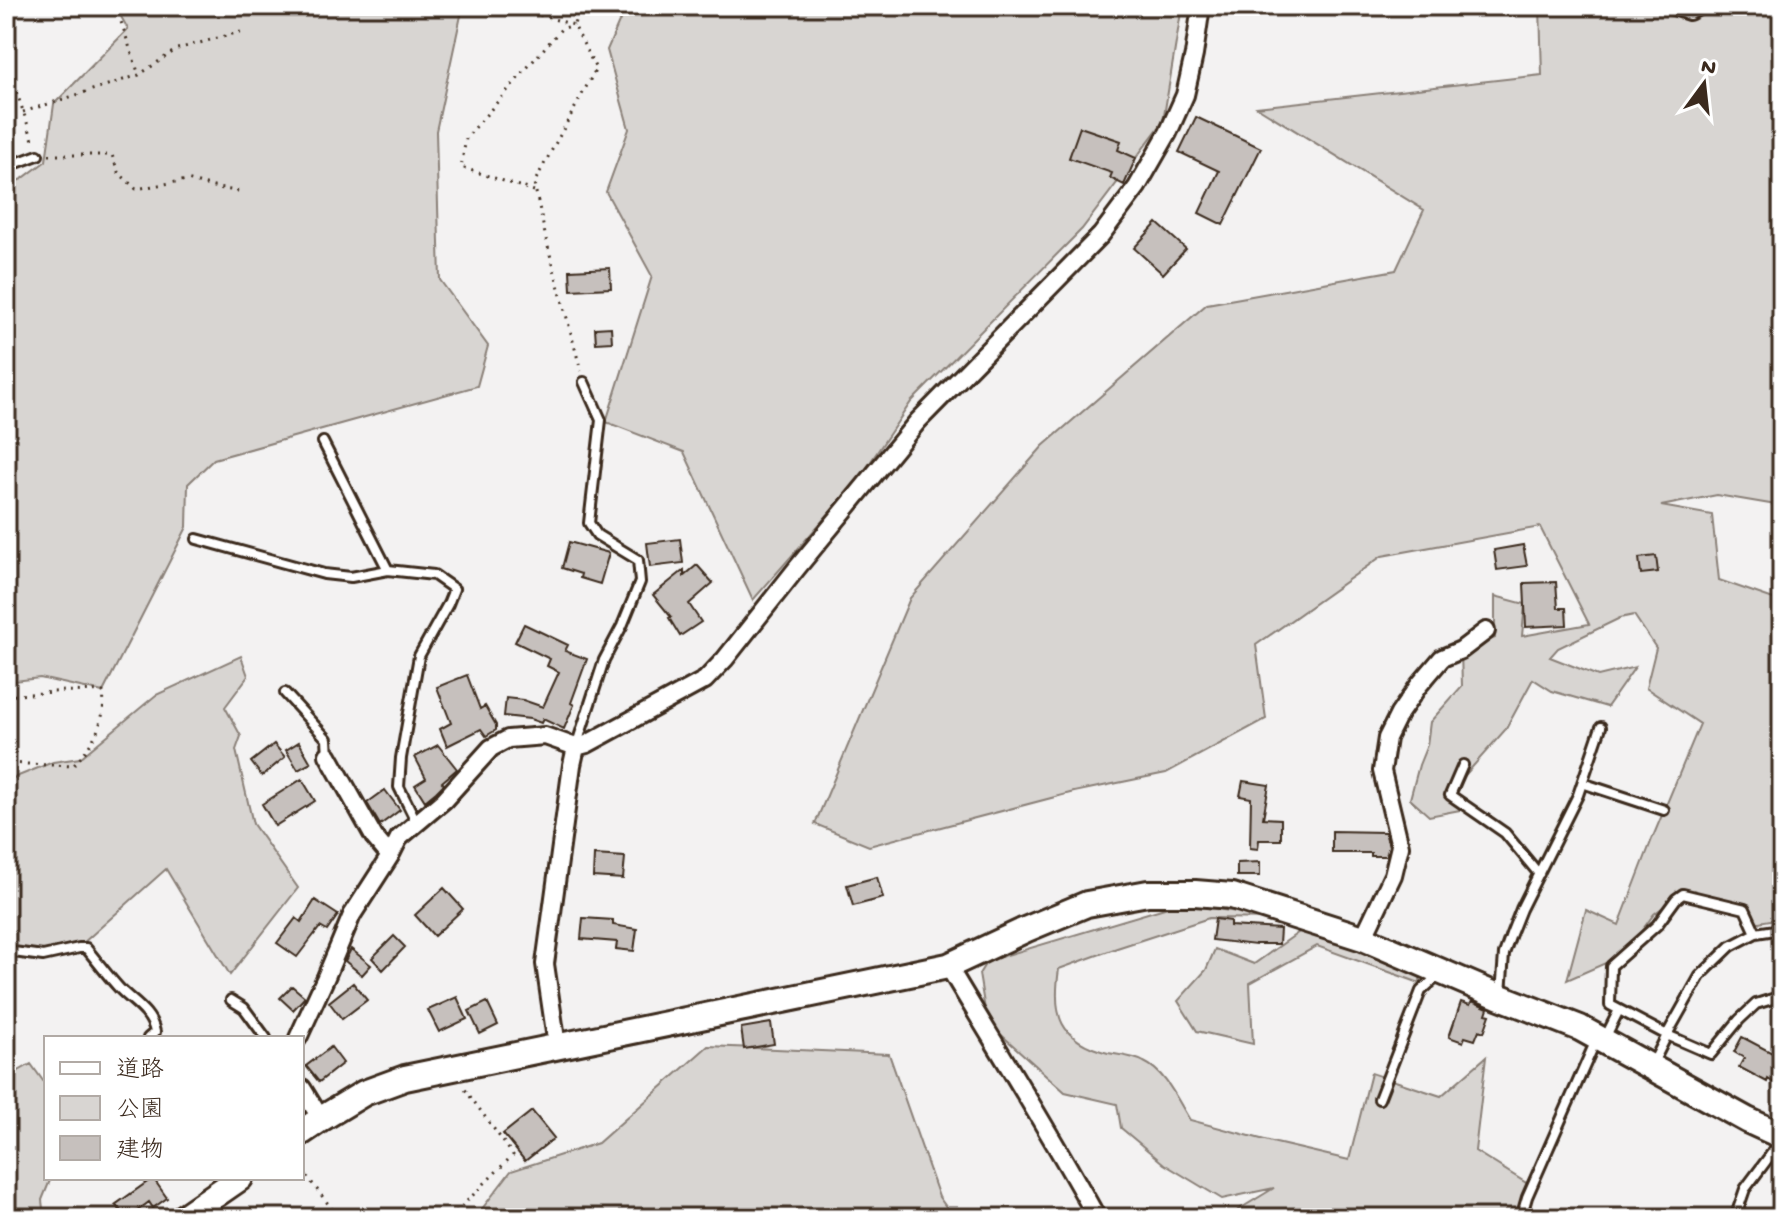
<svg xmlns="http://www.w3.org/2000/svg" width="1788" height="1224" font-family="'Gochi Hand','Klee One',sans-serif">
<rect width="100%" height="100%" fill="#f3f2f2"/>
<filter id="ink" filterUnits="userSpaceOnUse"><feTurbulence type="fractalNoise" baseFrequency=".0125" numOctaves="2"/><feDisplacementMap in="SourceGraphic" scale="16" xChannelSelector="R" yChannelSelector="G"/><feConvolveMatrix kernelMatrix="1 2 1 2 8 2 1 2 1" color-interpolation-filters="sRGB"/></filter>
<g filter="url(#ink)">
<path fill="#d8d5d2" stroke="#8a8078" stroke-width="2" d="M 115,6 L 463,6 L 436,131 L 440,280 L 488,346 L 477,386 L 214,459 L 188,484 L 187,527 L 103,692 L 40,678 L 6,682 L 6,185 L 22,179 L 46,161 L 54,104 L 128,29 Z
M 626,6 L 1182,6 L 1163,122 L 1082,229 L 911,402 L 859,479 L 753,600 L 684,452 L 606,422 L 652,276 L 606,192 L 629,129 L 607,50 Z
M 1540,6 L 1782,6 L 1782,506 L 1717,495 L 1661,506 L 1712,515 L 1719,580 L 1782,602 L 1782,918 L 1748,924 L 1737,907 L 1678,896 L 1654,914 L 1624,955 L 1567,980 L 1586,910 L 1619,925 L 1652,839 L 1700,724 L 1646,688 L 1656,648 L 1634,615 L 1620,618 L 1558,648 L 1550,657 L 1598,676 L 1635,667 L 1607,707 L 1552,691 L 1533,679 L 1506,729 L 1451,791 L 1460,810 L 1429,816 L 1410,799 L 1419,765 L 1427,745 L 1430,722 L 1462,686 L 1461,650 L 1495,638 L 1495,596 L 1525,604 L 1522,636 L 1589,624 L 1540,527 L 1382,556 L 1256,645 L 1266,719 L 1166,773 L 1074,792 L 869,846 L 815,824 L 910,598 L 1043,446 L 1207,304 L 1396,270 L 1424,210 L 1257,107 L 1542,75 Z
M 241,656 L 248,676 L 225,707 L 241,736 L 236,750 L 253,824 L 298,888 L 230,975 L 166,869 L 73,952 L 12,950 L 6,961 L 6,781 L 53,762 L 80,758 L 156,695 Z
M 1178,904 L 1290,919 L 1209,918 L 1117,948 L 1059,969 C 1052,1016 1059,1040 1108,1053 C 1119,1055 1134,1056 1144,1062 C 1166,1072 1178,1101 1190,1120 L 1276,1143 L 1349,1160 L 1371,1073 L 1441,1096 L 1486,1057 L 1475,1151 L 1531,1186 L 1521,1218 L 1233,1218 L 1238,1210 L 1274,1188 L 1222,1199 L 1164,1164 L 1121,1128 L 1117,1104 L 1065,1092 L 987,1022 L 979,974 L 987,961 Z
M 1302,930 L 1359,944 L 1421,971 L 1420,983 L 1317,946 L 1250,983 L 1253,1044 L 1197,1031 L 1178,1001 L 1206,970 L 1215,949 L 1254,964 Z
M 708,1046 L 889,1054 L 939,1197 L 954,1218 L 475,1218 L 511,1171 L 598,1143 Z
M 31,1064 L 46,1085 L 46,1178 L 51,1178 L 42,1200 L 44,1218 L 6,1218 L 6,1084 L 15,1073 Z"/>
<path fill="#c6c0bd" stroke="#3b2a1e" stroke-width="2" d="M 1196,117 L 1261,148 L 1223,225 L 1199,213 L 1219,171 L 1179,152 Z
M 1080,127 L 1121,141 L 1118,150 L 1136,158 L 1124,185 L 1110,178 L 1112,173 L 1069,158 Z
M 1157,223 L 1186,249 L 1163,274 L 1134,248 Z
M 610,268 L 611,288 L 571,290 L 570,270 Z
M 611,327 L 612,342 L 596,343 L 595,328 Z
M 680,539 L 683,563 L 650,567 L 647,543 Z
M 569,542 L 609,553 L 600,584 L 580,578 L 581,574 L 562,568 Z
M 1523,545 L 1527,566 L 1497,570 L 1494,550 Z
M 1656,556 L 1658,572 L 1641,574 L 1639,558 Z
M 697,565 L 713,583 L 689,604 L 701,622 L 680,636 L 669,618 L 671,617 L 653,595 L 684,570 L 684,576 Z
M 1556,582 L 1558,608 L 1566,608 L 1567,625 L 1526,627 L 1524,583 Z
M 524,624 L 568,645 L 565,651 L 587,659 L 571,703 L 574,705 L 564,729 L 543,719 L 541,723 L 530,719 L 504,716 L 506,698 L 523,700 L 543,707 L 559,672 L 547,666 L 550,659 L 515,642 Z
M 467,675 L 480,709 L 485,706 L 496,725 L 496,730 L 486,736 L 481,729 L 447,746 L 440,729 L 451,723 L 437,687 Z
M 299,742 L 311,763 L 298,770 L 286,750 Z
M 274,744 L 285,757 L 262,776 L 251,762 Z
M 438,745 L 457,769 L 442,782 L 444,784 L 436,792 L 425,801 L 415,785 L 426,778 L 415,757 Z
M 302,779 L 315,801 L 275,826 L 262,804 Z
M 1243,781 L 1269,785 L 1263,818 L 1281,819 L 1281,840 L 1259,840 L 1258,849 L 1250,848 L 1251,798 L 1240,796 Z
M 385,790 L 400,810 L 380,825 L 367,803 Z
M 1332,831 L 1385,832 L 1389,846 L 1386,856 L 1371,856 L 1371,853 L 1332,853 Z
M 594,855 L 625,857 L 623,879 L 593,877 Z
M 1260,862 L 1260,876 L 1237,876 L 1237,863 Z
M 877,877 L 883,898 L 853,906 L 847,885 Z
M 444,888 L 463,909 L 434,936 L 415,915 Z
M 315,900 L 338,915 L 327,931 L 320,927 L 297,957 L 277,943 L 296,918 L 301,922 Z
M 583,918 L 613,920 L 613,925 L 637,929 L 634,951 L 616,949 L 617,942 L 581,939 Z
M 1215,919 L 1230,921 L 1230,926 L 1280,929 L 1279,944 L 1255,944 L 1255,945 L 1212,940 Z
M 394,936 L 405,947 L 383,970 L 372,958 Z
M 351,949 L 371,965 L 362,975 L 345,961 Z
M 353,983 L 367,1000 L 342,1019 L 329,1002 Z
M 292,986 L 305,997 L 293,1010 L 280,998 Z
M 457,997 L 467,1019 L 439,1032 L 428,1010 Z
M 1472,1001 L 1488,1008 L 1486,1014 L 1490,1015 L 1484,1032 L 1479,1030 L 1475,1040 L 1465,1037 L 1463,1042 L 1449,1037 L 1461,1002 L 1470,1005 Z
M 487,1002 L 498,1025 L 480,1034 L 469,1011 Z
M 771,1023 L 774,1044 L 744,1049 L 741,1028 Z
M 1742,1037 L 1782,1058 L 1782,1088 L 1768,1079 L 1767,1082 L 1739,1067 L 1744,1058 L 1734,1052 Z
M 331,1047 L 343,1063 L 319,1082 L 306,1066 Z
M 532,1111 L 554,1138 L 525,1161 L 503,1134 Z
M 153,1178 L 167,1198 L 153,1208 L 149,1202 L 128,1218 L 115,1205 Z"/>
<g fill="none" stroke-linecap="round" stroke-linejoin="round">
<defs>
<path id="lane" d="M 6,167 L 38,155
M 323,442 L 388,570 L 434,575 L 454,589 L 448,604 L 419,656 L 401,758 L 399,787 L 417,823
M 197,539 L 324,574 L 351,577 L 388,570
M 285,693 L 327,739 L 328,755
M 576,747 L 604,660 L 622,626 L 640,582 L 638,560 L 597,535 L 589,523 L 601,420 L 584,382
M 1463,765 L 1450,795 L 1505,833 L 1539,874
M 1582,783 L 1664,810
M 1756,933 L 1782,929
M 6,951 L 43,956 L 79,948 L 86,948 C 97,961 107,975 119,988 C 132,1002 151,1011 155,1032 L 148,1038
M 1501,994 L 1504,954 L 1511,934 L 1521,909 L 1578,795 L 1601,727
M 231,1000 L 244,1008 L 266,1038
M 1605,1038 L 1619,1010
M 1653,1063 L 1669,1031 L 1700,976 L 1731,946 L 1756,933 L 1745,909 L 1683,894 L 1676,899 L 1657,925 L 1611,966 L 1610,1005 L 1667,1035 L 1711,1054 L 1739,1020 L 1756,1004 L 1782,996
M 1379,1099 L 1421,991 L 1439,975
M 1521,1218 L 1527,1197 L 1597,1038
M 1735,1218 L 1745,1189 L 1781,1141"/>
<path id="street" d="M 1363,6 L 1368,6
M 1674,6 L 1689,11 L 1698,6
M 328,755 L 374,837 L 390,856 L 399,838 L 444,800 L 491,748 L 508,739 L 545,736 L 576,747 L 587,744 L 705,680 L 725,659 L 797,568 L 918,421 L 1101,235 L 1137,187 L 1168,133 L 1185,95 L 1194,55 L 1201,6
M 1363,938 L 1393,875 L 1400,846 L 1382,771 L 1387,738 L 1399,714 L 1419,685 L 1442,658 L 1461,650 L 1486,631
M 948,966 C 998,1050 1050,1132 1097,1218
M 298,1038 L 326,977 L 352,915 L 390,856
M 557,1046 L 545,964 L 572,765 L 576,747
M 302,1088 L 321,1119"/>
<path id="secondary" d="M 302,1132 L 321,1119 L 364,1093 L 405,1078 L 948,966 L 1027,929 L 1087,904 L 1148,893 L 1195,893 L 1232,896 L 1363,938 L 1498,996 L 1580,1028 L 1747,1120 L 1782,1136
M 182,1218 L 240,1178"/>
</defs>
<use href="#lane" stroke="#3b2a1e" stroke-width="14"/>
<use href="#street" stroke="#3b2a1e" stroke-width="22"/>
<use href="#secondary" stroke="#3b2a1e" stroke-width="30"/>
<path stroke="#3b2a1e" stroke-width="3" stroke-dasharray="2 6" stroke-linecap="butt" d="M 509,6 L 574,25
M 579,6 L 574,25 L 596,69 L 534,183 L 546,239 L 581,371
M 116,7 L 139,75
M 6,73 L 10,73 L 34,143
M 23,112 L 139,75 L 177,49 L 244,31
M 49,155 L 112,155 L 118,172 L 136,189 L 187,180 L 217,188 L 244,192
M 534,191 L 461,167 L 466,138 L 561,29 L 574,25
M 6,696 L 65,691 L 103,692 C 107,721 92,746 73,766 L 6,763
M 302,1170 L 339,1218
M 450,1218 L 513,1155 L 464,1088"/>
<use href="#lane" stroke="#fff" stroke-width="8"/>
<use href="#street" stroke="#fff" stroke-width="16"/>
<use href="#secondary" stroke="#fff" stroke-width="24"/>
</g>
</g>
<rect width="1788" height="1224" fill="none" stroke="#fff" stroke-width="32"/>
<rect x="16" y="16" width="1756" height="1192" fill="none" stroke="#3b2a1e" stroke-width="3" filter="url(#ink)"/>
<rect x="44" y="1036" width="260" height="144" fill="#ffffff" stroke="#b1aaa5" stroke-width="2"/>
<rect x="60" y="1062" width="40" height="12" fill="#ffffff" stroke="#b1aaa5" stroke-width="2"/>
<text x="116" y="1076" font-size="24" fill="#3b2a1e">道路</text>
<rect x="60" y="1096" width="40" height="24" fill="#d8d5d2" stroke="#b1aaa5" stroke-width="2"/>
<text x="116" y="1116" font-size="24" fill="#3b2a1e">公園</text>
<rect x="60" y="1136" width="40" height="24" fill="#c6c0bd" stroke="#b1aaa5" stroke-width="2"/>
<text x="116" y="1156" font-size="24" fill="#3b2a1e">建物</text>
<g transform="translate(1704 84) rotate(15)" stroke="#ffffff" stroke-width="6" paint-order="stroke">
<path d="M0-6L14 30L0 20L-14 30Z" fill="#3b2a1e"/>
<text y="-12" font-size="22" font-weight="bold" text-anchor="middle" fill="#3b2a1e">N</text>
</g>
</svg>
